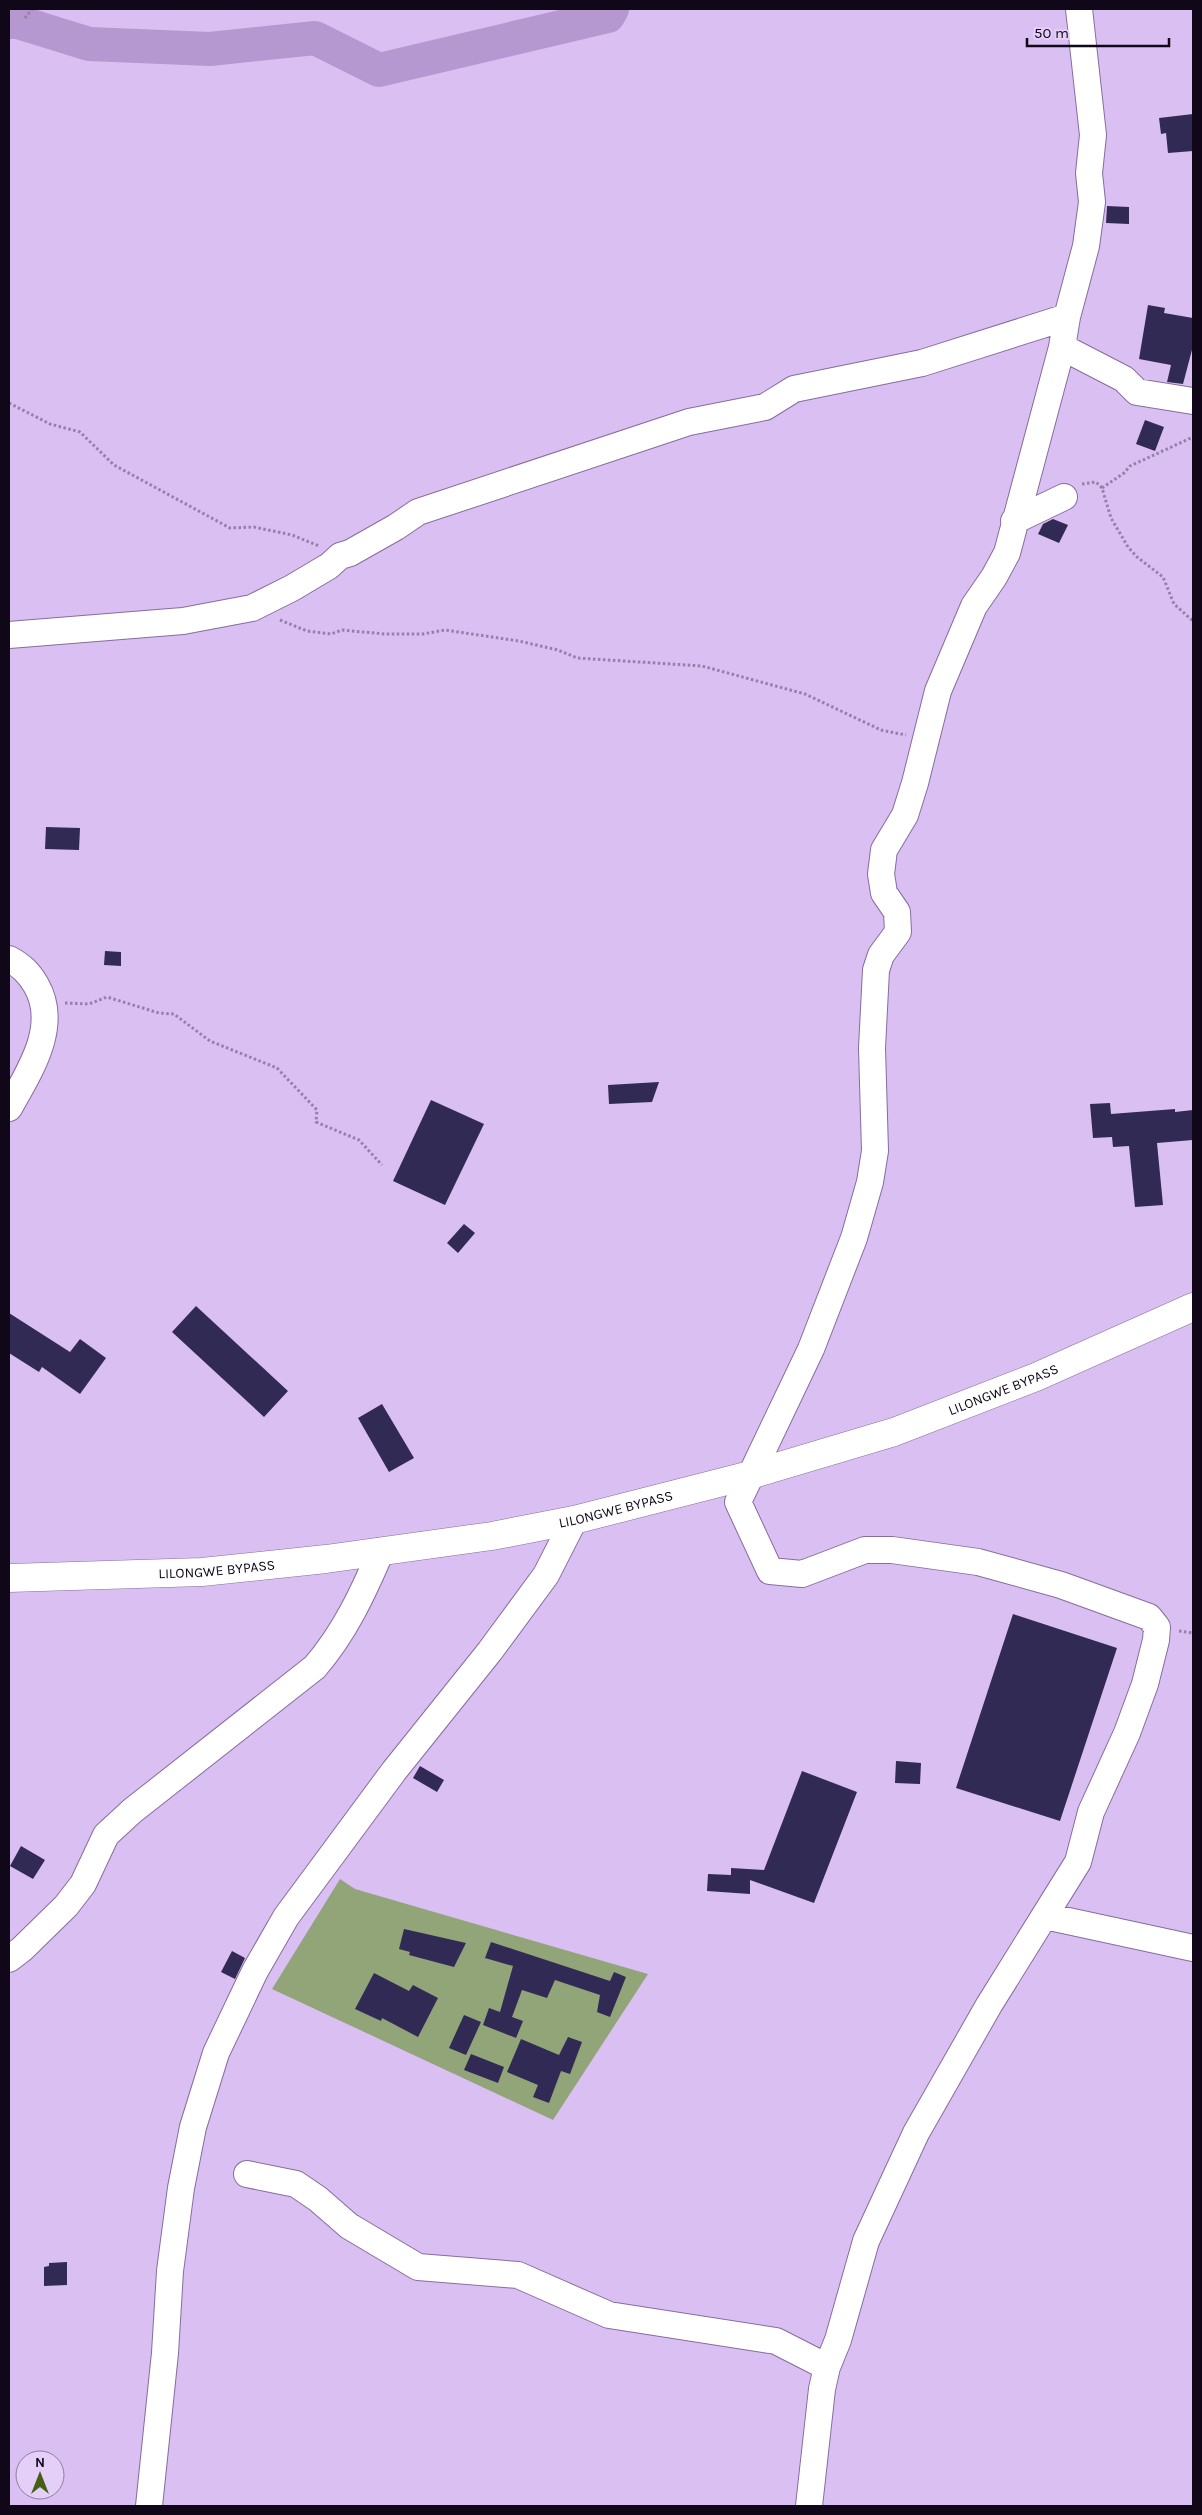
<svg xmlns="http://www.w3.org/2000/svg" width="1202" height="2515" font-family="Karla,sans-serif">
<rect width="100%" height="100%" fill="#dabff3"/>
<path fill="#91a579" d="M 340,1879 L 355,1889 L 648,1974 L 553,2120 L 272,1989 Z"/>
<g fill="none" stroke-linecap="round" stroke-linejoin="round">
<path stroke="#b698d1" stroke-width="34" d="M 9,22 L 18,22 L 89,44 L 210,49 L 315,38 L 379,70 L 608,16 L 612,9"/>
</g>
<path fill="#302a55" d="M 1193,114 L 1193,151 L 1168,153 L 1166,133 L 1161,134 L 1159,118 Z
M 1107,206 L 1129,207 L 1129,224 L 1106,223 Z
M 1148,305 L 1165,308 L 1164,313 L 1193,318 L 1193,346 L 1183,384 L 1167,382 L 1171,365 L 1139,359 Z
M 1145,420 L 1164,427 L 1155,451 L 1136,444 Z
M 1053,519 L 1068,525 L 1059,543 L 1038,534 L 1043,524 Z
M 46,827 L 80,828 L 79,850 L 45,849 Z
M 105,951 L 121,952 L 121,966 L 104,965 Z
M 659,1082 L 652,1102 L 609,1104 L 608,1085 Z
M 431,1100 L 484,1124 L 445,1205 L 393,1181 Z
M 1110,1103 L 1111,1114 L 1175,1109 L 1175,1112 L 1193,1110 L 1193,1140 L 1157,1143 L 1163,1205 L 1135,1207 L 1129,1146 L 1113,1147 L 1112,1137 L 1093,1138 L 1090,1104 Z
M 464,1224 L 475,1233 L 458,1253 L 447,1243 Z
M 196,1306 L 288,1391 L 264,1417 L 172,1332 Z
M 9,1313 L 70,1352 L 80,1339 L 106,1358 L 80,1394 L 42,1367 L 39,1372 L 9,1353 Z
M 382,1404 L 414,1458 L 389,1472 L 358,1418 Z
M 1013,1614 L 1117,1648 L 1060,1821 L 956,1788 Z
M 896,1761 L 921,1763 L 920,1784 L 895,1783 Z
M 420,1766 L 444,1780 L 437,1792 L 413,1778 Z
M 802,1771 L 857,1792 L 814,1903 L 750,1880 L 750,1894 L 707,1891 L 708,1874 L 731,1875 L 731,1868 L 764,1870 Z
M 21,1846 L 45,1860 L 33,1879 L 10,1866 Z
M 404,1929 L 466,1943 L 454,1967 L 409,1955 L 410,1952 L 399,1949 Z
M 491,1942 L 610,1981 L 614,1972 L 626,1977 L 610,2017 L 597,2012 L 600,1995 L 555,1980 L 547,1998 L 522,1990 L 512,2017 L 523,2021 L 516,2038 L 483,2025 L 489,2008 L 500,2012 L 513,1966 L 485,1958 Z
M 232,1951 L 245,1958 L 235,1979 L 221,1972 Z
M 374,1973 L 409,1991 L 413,1985 L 438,1998 L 418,2037 L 382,2018 L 381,2021 L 355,2009 Z
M 464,2015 L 481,2022 L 466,2055 L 449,2048 Z
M 568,2037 L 582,2042 L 570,2074 L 561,2071 L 549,2103 L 533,2097 L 538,2085 L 507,2072 L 521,2039 L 559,2055 Z
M 471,2054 L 504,2067 L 498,2083 L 464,2070 Z
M 67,2262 L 67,2285 L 44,2286 L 44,2267 L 49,2266 L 49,2263 Z"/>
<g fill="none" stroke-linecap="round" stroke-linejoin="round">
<defs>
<path id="minor" d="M 1062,347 L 1124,379 L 1137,392 L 1193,401
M 1014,521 L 1064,497
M 9,635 L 183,621 L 252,608 L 292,588 L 329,566 L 340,556 L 350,553 L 396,527 L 418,512 L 689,422 L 765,407 L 794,389 L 922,363 L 1067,317
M 9,959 C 22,966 29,973 36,985 C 60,1026 29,1072 9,1108
M 1045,1916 L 1193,1948
M 9,1959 L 22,1949 L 66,1906 L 83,1884 L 106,1835 L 132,1811 L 315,1667 C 345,1632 363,1593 381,1551
M 247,2174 L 296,2184 L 318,2199 L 349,2226 L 418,2267 L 518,2275 L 609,2315 L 776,2341 L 827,2367
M 149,2506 L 165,2353 L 170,2271 L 181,2188 L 193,2127 L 216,2053 L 255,1971 L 286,1917 L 394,1771 L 490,1651 L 546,1575 L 574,1520
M 809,2506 L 822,2389 L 827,2367 L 838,2340 L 866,2241 L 916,2133 L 989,2005 L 1078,1862 L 1091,1812 L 1127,1733 L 1145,1684 L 1156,1640 L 1157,1627 L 1149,1617 L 1061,1585 L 978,1562 L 892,1550 L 865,1550 L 802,1574 L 770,1571 L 738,1502 L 811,1349 L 854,1238 L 870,1182 L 875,1151 L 872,1048 L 876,970 L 881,955 L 898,932 L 897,912 L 884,893 L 881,874 L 884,850 L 905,815 L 915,783 L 938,691 L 974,606 L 994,577 L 1007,553 L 1062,347 L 1067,317 L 1086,246 L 1092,202 L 1089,173 L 1093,135 L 1079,9"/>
<g id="major">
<path id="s1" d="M 9,1578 L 202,1572 L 326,1559 L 492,1536 L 574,1520 L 750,1475 L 894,1432 L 1036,1377 L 1193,1307"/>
</g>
</defs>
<use href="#minor" stroke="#866d9d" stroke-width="28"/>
<use href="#major" stroke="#866d9d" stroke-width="29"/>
<path stroke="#9580a8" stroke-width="3" stroke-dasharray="2.5 2.5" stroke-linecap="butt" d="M 25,18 L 32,9
M 9,403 L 50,424 L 80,432 L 114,465 L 230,528 L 254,527 L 292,535 L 319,546
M 1082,484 L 1096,482 L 1102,488 L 1111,518 L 1128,547 L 1137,557 L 1163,577 L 1174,604 L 1193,621
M 1102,488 L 1124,473 L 1130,466 L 1193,437
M 280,620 L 307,631 L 331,634 L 342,630 L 384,634 L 423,634 L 445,630 L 519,641 L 558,650 L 577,658 L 702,666 L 805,694 L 881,730 L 906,735
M 65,1003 L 89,1004 L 107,997 L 159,1013 L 174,1014 L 210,1041 L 277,1068 L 317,1110 L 316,1122 L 359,1140 L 382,1165
M 1179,1631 L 1193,1633"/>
<use href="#minor" stroke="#fff" stroke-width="26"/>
<use href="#major" stroke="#fff" stroke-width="28"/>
</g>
<g text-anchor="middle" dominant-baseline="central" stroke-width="5" stroke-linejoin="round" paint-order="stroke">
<g font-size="14" fill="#100718" stroke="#e4cff9">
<text stroke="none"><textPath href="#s1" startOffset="1018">LILONGWE BYPASS</textPath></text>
<text stroke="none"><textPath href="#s1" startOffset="612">LILONGWE BYPASS</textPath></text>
<text stroke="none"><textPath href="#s1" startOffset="208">LILONGWE BYPASS</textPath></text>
</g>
</g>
<rect width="1202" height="2515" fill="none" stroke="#100718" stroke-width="20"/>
<g transform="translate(40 2475)"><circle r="24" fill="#e4cff9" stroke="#8f7f9f"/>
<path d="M0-4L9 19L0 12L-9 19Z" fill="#446012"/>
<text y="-8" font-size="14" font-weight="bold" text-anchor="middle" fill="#100718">N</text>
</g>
<path d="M1027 38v8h142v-8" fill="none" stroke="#100718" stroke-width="2.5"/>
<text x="1034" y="38" font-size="15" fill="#100718" stroke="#e4cff9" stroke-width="4" paint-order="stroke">50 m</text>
</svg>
